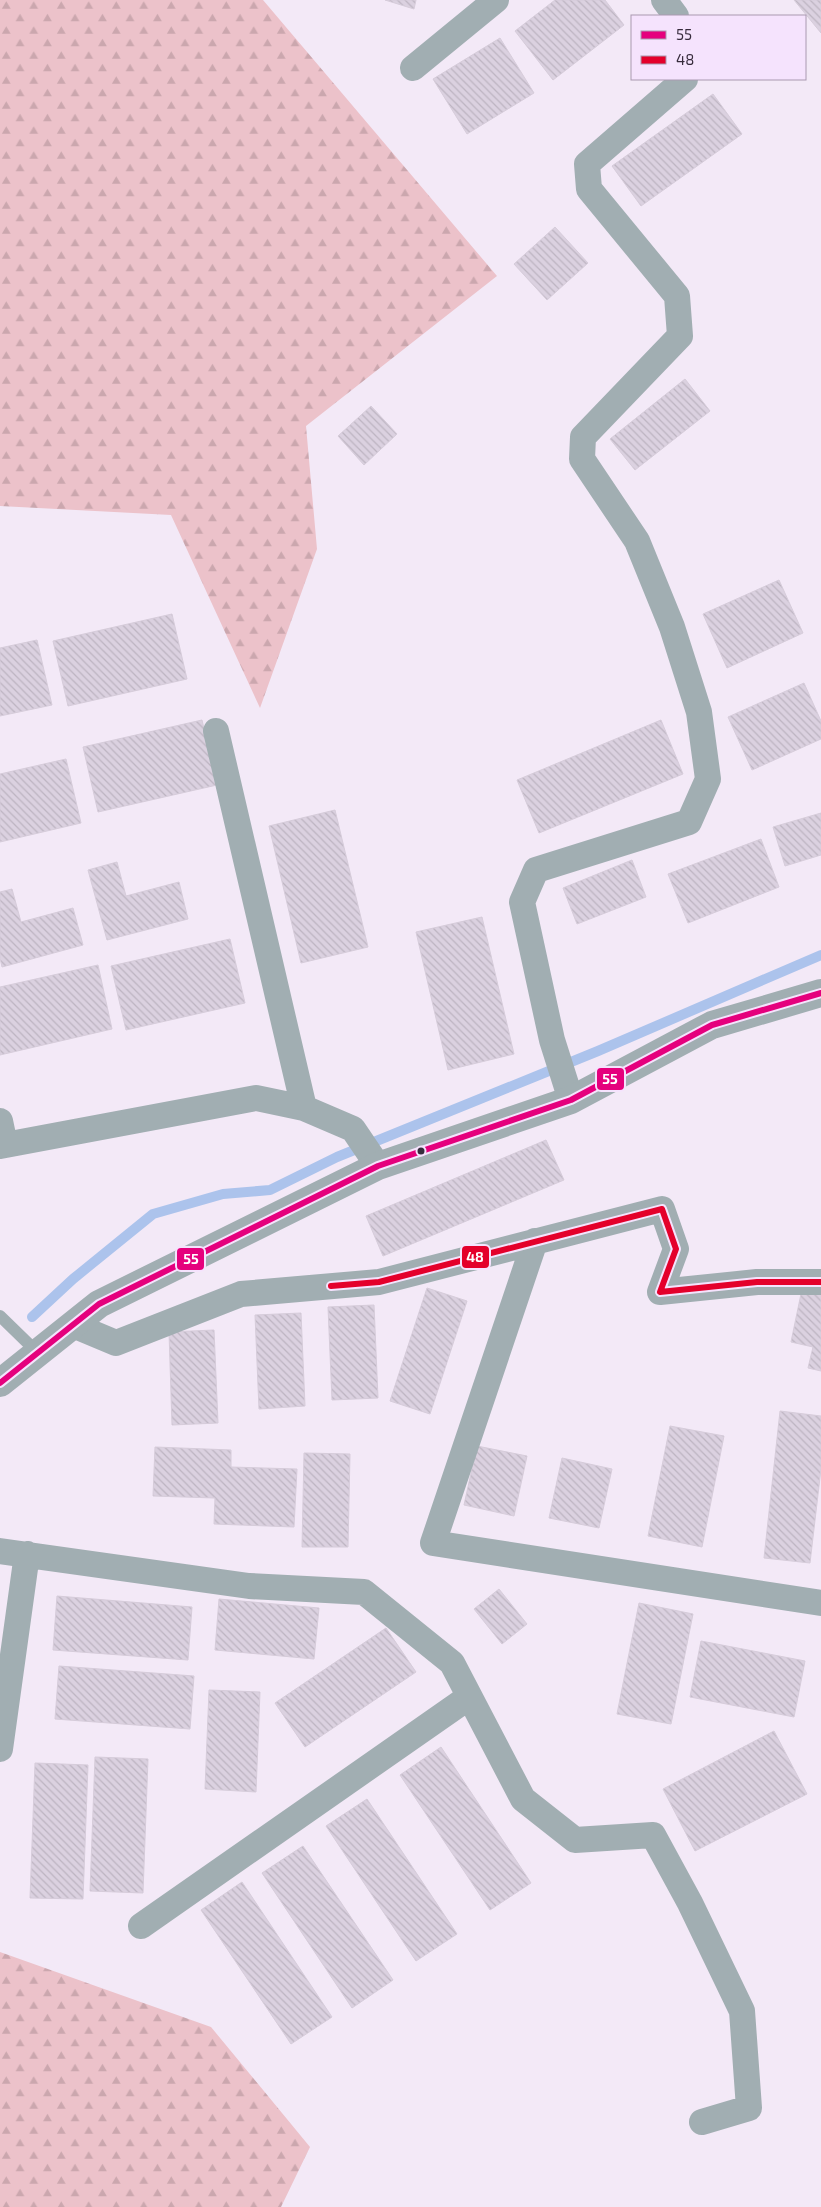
<svg xmlns="http://www.w3.org/2000/svg" width="821" height="2207" font-family="'Exo 2',sans-serif">
<defs>
<pattern id="forest-firs" width="22" height="20" patternUnits="userSpaceOnUse" patternTransform="scale(1.25)"><rect width="22" height="20" fill="#ecc2ca"/><path d="M5 1l3.5 6h-7zM16 11l3.5 6h-7z" fill="#cba7ae"/></pattern>
<pattern id="building-back-hatch" width="6" height="6" patternUnits="userSpaceOnUse" patternTransform="scale(1.25)"><rect width="6" height="6" fill="#dbd1e0"/><path d="M-1 5l2 2M0 0l6 6M5-1l2 2" fill="none" stroke="#bdb4c1"/></pattern>
</defs>
<rect width="100%" height="100%" fill="#f3e9f7"/>
<path fill="url(#forest-firs)" d="M 0,0 L 263,0 L 497,276 L 306,426 L 317,549 L 260,708 L 171,515 L 0,506 Z
M 0,1952 L 211,2027 L 310,2147 L 281,2207 L 0,2207 Z"/>
<g fill="none" stroke-linecap="round" stroke-linejoin="round">
<path stroke="#acc3ec" stroke-width="10" d="M 32,1317 L 73,1279 L 153,1214 L 223,1194 L 270,1190 L 337,1157 L 598,1051 L 821,955"/>
</g>
<path fill="url(#building-back-hatch)" stroke="#d6ccda" d="M 385,0 L 416,0 L 414,9 Z
M 555,0 L 605,0 L 624,25 L 553,80 L 515,31 Z
M 794,0 L 821,0 L 821,33 Z
M 500,38 L 534,93 L 467,134 L 433,79 Z
M 713,94 L 742,134 L 641,206 L 612,166 Z
M 555,227 L 588,263 L 547,300 L 514,264 Z
M 685,379 L 710,411 L 635,470 L 610,439 Z
M 371,406 L 397,434 L 364,465 L 338,436 Z
M 779,580 L 803,633 L 727,668 L 703,614 Z
M 172,614 L 187,679 L 68,706 L 53,641 Z
M 37,640 L 52,705 L 0,716 L 0,648 Z
M 804,683 L 821,721 L 821,739 L 752,770 L 728,717 Z
M 202,720 L 217,785 L 98,812 L 83,747 Z
M 661,720 L 683,774 L 539,833 L 517,780 Z
M 66,759 L 81,823 L 0,842 L 0,774 Z
M 335,810 L 368,947 L 301,963 L 269,826 Z
M 821,813 L 821,855 L 785,866 L 773,827 Z
M 761,839 L 779,887 L 688,923 L 668,874 Z
M 632,860 L 646,897 L 577,924 L 563,888 Z
M 117,862 L 126,896 L 179,882 L 188,919 L 107,940 L 88,870 Z
M 12,889 L 21,922 L 73,908 L 83,945 L 2,967 L 0,958 L 0,892 Z
M 482,917 L 514,1054 L 448,1070 L 416,932 Z
M 230,939 L 245,1003 L 126,1030 L 111,966 Z
M 98,965 L 112,1029 L 0,1055 L 0,987 Z
M 546,1140 L 564,1180 L 383,1256 L 366,1216 Z
M 427,1288 L 467,1301 L 430,1414 L 390,1401 Z
M 802,1289 L 821,1293 L 821,1371 L 808,1368 L 813,1347 L 791,1342 Z
M 374,1305 L 378,1398 L 332,1400 L 328,1307 Z
M 301,1313 L 305,1406 L 259,1409 L 255,1315 Z
M 214,1330 L 218,1423 L 172,1425 L 169,1332 Z
M 780,1411 L 821,1416 L 821,1469 L 810,1563 L 764,1558 Z
M 670,1426 L 724,1436 L 702,1547 L 648,1536 Z
M 477,1446 L 527,1456 L 514,1516 L 464,1505 Z
M 155,1447 L 231,1450 L 231,1467 L 297,1469 L 294,1527 L 214,1524 L 215,1498 L 153,1496 Z
M 304,1453 L 350,1454 L 348,1547 L 302,1547 Z
M 562,1458 L 612,1469 L 599,1528 L 549,1518 Z
M 499,1589 L 527,1624 L 502,1644 L 474,1609 Z
M 57,1596 L 192,1607 L 188,1660 L 53,1650 Z
M 219,1599 L 319,1608 L 314,1659 L 215,1650 Z
M 639,1603 L 693,1614 L 671,1724 L 617,1714 Z
M 386,1628 L 416,1672 L 305,1747 L 275,1703 Z
M 701,1641 L 805,1661 L 794,1717 L 690,1697 Z
M 59,1666 L 194,1676 L 190,1729 L 55,1719 Z
M 209,1690 L 260,1692 L 256,1792 L 205,1789 Z
M 774,1731 L 807,1794 L 695,1851 L 663,1789 Z
M 441,1747 L 531,1883 L 490,1910 L 400,1775 Z
M 95,1757 L 148,1759 L 143,1893 L 90,1891 Z
M 35,1763 L 88,1765 L 83,1899 L 30,1898 Z
M 367,1799 L 457,1934 L 416,1961 L 326,1826 Z
M 303,1846 L 393,1980 L 352,2008 L 262,1873 Z
M 242,1882 L 332,2017 L 291,2044 L 201,1910 Z"/>
<g fill="none" stroke-linecap="round" stroke-linejoin="round">
<path stroke="#a1aeb2" stroke-width="12" d="M 0,1316 L 38,1353"/>
<path stroke="#a1aeb2" stroke-width="26" d="M 664,0 L 676,16
M 413,68 L 496,0
M 216,731 L 304,1108
M 571,1100 L 552,1040 L 522,902 L 536,870 L 689,822 L 708,779 L 699,712 L 672,627 L 637,541 L 582,459 L 583,437 L 680,336 L 677,296 L 589,189 L 587,164 L 685,79
M 0,1121 L 5,1145
M 0,1146 L 256,1098 L 304,1108 L 353,1129 L 378,1166
M 535,1241 L 433,1543 L 821,1603
M 73,1325 L 116,1343 L 241,1294 L 379,1282 L 662,1209 L 676,1249 L 660,1292 L 757,1282 L 821,1282
M 0,1551 L 249,1586 L 364,1592 L 452,1663 L 523,1799 L 575,1840 L 653,1835 L 690,1903 L 742,2011 L 749,2108 L 702,2122
M 0,1749 L 27,1554
M 141,1926 L 469,1697"/>
<path stroke="#a1aeb2" stroke-width="28" d="M 0,1383 L 99,1304 L 378,1166 L 571,1100 L 712,1025 L 821,993"/>
<defs>
<path id="bus-1" d="M 0,1383 L 99,1304 L 378,1166 L 571,1100 L 712,1025 L 821,993"/>
<path id="bus-2" d="M 331,1286 L 379,1282 L 662,1209 L 676,1249 L 660,1292 L 757,1282 L 821,1282"/>
</defs>
<use href="#bus-1" stroke="#f5e3fd" stroke-width="10"/>
<use href="#bus-2" stroke="#f5e3fd" stroke-width="10"/>
<use href="#bus-1" stroke="#e5007d" stroke-width="6"/>
<use href="#bus-2" stroke="#e4002b" stroke-width="6"/>
</g>
<circle fill="#372b3c" stroke="#f5e3fd" stroke-width="2" cx="421" cy="1151" r="4.5"/>
<g stroke="#f5e3fd" stroke-width="2">
<rect x="596" y="1067" width="29" height="24" rx="5" fill="#e5007d"/>
<rect x="461" y="1245" width="29" height="24" rx="5" fill="#e4002b"/>
<rect x="176" y="1247" width="29" height="24" rx="5" fill="#e5007d"/>
</g>
<g font-size="14" text-anchor="middle" font-weight="bold" fill="#fff">
<text x="610" y="1084">55</text>
<text x="475" y="1262">48</text>
<text x="191" y="1264">55</text>
</g>
<rect x="631" y="15" width="175" height="65" fill="#f5e3fd" stroke="#a999b0"/>
<rect x="641" y="31" width="25" height="8" fill="#e5007d" stroke="#a999b0"/>
<text x="676" y="40" font-size="15" fill="#372b3c">55</text>
<rect x="641" y="56" width="25" height="8" fill="#e4002b" stroke="#a999b0"/>
<text x="676" y="65" font-size="15" fill="#372b3c">48</text>
</svg>
